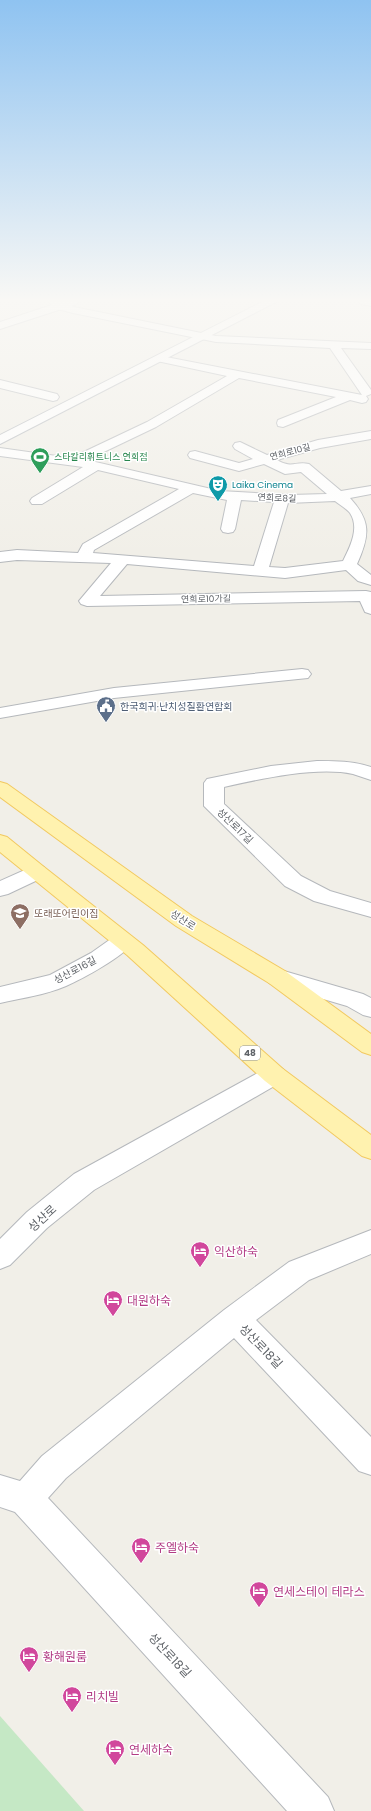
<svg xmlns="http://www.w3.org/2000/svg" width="371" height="1811" font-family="Poppins,'Noto Sans KR',sans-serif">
<rect width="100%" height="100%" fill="#f1efe8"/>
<path fill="#c5e8c5" d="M 0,1716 L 84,1811 L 0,1811 Z"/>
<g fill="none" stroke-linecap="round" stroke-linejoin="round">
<defs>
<path id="minor" d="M 48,302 L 61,302 L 74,307 L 216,336 L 371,343 L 371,349 L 341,348 L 371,390 L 371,394 L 366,396 L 362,395 L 330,348 L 216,342 L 73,313 L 58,309 Z
M 360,302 L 371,302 L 371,306 L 361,304 Z
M 161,356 L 362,395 L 366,396 L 368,399 L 366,402 L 362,403 L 350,400 L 283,427 L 278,426 L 277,423 L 278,420 L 336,397 L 239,378 L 156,427 L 87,460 L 220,491 L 290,495 L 327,494 L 301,472 L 285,474 L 264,464 L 239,471 L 190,458 L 188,455 L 190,452 L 195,451 L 239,463 L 253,459 L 235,449 L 233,446 L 235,443 L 240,442 L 267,455 L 318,440 L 371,431 L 371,439 L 320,448 L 277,460 C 293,469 294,461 309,464 L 341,491 L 371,486 L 371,494 L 350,498 C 371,521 370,535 357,564 L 371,575 L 371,585 L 358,581 L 346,570 L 285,578 L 127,564 L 100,596 L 366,591 L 371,592 L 371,614 L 365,612 L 360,601 L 87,606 L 81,604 L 79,601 L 111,563 L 17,560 L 0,562 L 0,552 L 17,550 L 78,553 L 83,544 L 179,489 L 98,470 L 42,504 L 32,504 L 30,501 L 32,498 L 83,467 L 0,456 L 0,448 L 71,458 L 147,422 L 227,376 L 157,361 L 155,359 ZM 193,493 L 227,500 L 221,529 L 223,532 L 228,533 L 233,532 L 235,529 L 241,500 L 274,502 L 254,566 L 93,553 L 94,550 ZM 335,501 C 340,505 347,509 350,513 C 360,528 350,547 343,561 L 285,568 L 269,567 L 288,503 Z
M 0,380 L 57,394 L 59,397 L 57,400 L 53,401 L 0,388 Z
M 302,669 L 308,670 L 311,674 L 308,678 L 114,698 L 0,718 L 0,708 L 114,688 Z
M 317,761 C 336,761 353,761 371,767 L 371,780 C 365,778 359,776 353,774 C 317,766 260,779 224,787 L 224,804 L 301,876 L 330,891 L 371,903 L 371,917 L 314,901 L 285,886 L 204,806 L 204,783 L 207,779 L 271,766 Z
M 36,865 L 44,867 L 47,872 L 44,877 L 8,894 L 0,896 L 0,881 Z
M 123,934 L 131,936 L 134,941 C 125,956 82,979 66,986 C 46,995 21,998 0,1003 L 0,987 L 50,975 L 91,953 L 115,936 Z
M 277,969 L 363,994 L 371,998 L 371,1017 L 363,1015 L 347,1006 L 269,983 L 265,977 L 269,971 Z
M 274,1066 L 283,1069 L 287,1075 L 283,1081 L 94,1190 L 47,1228 L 10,1265 L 0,1269 L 0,1239 L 27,1212 L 74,1174 L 265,1069 Z
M 371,1230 L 371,1254 L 309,1280 L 256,1320 L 371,1437 L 371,1475 L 359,1471 L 234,1338 L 66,1478 L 48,1498 L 328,1797 L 334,1811 L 287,1811 L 15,1512 L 0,1507 L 0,1475 L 20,1481 L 42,1456 L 224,1310 L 289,1262 Z"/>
<path id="tertiary" d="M 61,302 L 78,302 L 77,304 L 0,329 L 0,322 Z"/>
<path id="secondary" d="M 262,302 L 276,302 L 0,444 L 0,435 Z"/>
<path id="primary" d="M 0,782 L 7,784 L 192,916 L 285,971 L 371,1034 L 371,1055 L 362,1052 L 269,983 L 176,926 L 0,797 Z
M 0,835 L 7,837 L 44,867 L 143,945 L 283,1069 L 371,1135 L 371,1159 L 362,1156 L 265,1081 L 127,955 L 0,852 Z"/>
</defs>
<use href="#minor" stroke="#b5b8bc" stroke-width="2"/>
<use href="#tertiary" stroke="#b5b8bc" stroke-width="2"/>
<use href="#secondary" stroke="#b6babf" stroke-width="2"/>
<use href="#primary" stroke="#f2c960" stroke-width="2"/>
<use href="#minor" fill="#fff" fill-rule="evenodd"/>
<use href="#tertiary" fill="#fff" fill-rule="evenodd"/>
<use href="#secondary" fill="#fff" fill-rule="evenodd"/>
<use href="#primary" fill="#fff2af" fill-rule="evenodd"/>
</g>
<linearGradient id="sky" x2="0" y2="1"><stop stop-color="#8fc3f1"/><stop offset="0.54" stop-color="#f9f8f5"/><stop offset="1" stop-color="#f9f8f5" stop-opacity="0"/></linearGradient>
<rect width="371" height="556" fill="url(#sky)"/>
<defs>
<symbol id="stadium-pin" viewBox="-11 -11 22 30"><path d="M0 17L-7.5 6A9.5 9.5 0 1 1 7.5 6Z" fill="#2e9e5b" stroke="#fff"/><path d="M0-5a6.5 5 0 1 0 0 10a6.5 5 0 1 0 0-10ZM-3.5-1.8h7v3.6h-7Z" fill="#fff"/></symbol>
<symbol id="theatre-pin" viewBox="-11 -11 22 30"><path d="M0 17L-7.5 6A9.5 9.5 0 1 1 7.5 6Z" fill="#0f9aa8" stroke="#fff"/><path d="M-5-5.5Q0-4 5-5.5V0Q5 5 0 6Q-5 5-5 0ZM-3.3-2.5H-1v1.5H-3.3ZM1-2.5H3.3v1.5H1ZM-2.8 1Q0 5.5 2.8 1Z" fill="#fff"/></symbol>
<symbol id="civic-pin" viewBox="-11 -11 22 30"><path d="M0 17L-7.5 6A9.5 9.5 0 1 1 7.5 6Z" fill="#5c6f8a" stroke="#fff"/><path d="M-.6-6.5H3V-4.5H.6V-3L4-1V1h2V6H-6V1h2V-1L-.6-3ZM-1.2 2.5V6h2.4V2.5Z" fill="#fff"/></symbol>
<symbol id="school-pin" viewBox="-11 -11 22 30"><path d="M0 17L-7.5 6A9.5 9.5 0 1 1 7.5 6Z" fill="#8d6e63" stroke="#fff"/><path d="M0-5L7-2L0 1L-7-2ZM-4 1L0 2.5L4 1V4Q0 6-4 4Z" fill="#fff"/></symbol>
<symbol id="hotel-pin" viewBox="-11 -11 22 30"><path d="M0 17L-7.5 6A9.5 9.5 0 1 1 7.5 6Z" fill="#d1479c" stroke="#fff"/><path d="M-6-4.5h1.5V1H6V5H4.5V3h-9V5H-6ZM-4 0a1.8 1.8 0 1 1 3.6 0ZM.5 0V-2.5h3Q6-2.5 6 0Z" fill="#fff"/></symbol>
</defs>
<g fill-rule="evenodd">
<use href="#stadium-pin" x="29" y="446" width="22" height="30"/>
<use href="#theatre-pin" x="207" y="474" width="22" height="30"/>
<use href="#civic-pin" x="95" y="695" width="22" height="30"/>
<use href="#school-pin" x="9" y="902" width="22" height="30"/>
<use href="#hotel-pin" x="189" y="1240" width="22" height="30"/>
<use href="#hotel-pin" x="102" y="1289" width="22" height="30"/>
<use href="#hotel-pin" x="130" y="1536" width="22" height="30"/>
<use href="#hotel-pin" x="248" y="1580" width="22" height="30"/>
<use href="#hotel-pin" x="18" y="1645" width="22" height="30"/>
<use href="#hotel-pin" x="61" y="1685" width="22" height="30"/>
<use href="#hotel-pin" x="104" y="1738" width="22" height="30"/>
</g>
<g text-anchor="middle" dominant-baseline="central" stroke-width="3" stroke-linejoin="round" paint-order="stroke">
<g font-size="9" fill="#5f6368" stroke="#fff">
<text transform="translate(290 452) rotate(-15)">연희로10길</text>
<text transform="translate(277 498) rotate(2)">연희로8길</text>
<text transform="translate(206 599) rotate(-1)">연희로10가길</text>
</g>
<g font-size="9" fill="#27864d" stroke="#fff" text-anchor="start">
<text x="54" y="457">스타칼리휘트니스 연희점</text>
</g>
<g font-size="9" fill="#0d838f" stroke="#fff" text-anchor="start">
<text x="232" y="485">Laika Cinema</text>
</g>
<rect fill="#fff" stroke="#8f9295" stroke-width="1" x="240" y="1046" width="20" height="14" rx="3"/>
<g font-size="9" font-weight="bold" fill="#5f6368">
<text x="250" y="1053">48</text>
</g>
<g font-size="10" fill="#4e5e75" stroke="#fff" text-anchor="start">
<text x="120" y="706">한국희귀·난치성질환연합회</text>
</g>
<g font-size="10" fill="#5f6368" stroke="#fff">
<text transform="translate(235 826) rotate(44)">성산로17길</text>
<text transform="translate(183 920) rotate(33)">성산로</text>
<text transform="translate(75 970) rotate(-28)">성산로16길</text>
</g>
<g font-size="10" fill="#785e54" stroke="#fff" text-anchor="start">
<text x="34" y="913">또래또어린이집</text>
</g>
<g font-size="12" fill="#5f6368" stroke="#fff">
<text transform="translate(42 1218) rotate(-42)">성산로</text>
<text transform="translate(261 1346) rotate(46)">성산로18길</text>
<text transform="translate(170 1655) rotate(47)">성산로18길</text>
</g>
<g font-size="12" fill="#b23c85" stroke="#fff" text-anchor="start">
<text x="214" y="1251">익산하숙</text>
<text x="127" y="1300">대원하숙</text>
<text x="155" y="1547">주엘하숙</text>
<text x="273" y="1591">연세스테이 테라스</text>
<text x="43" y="1656">황해원룸</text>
<text x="86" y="1696">리치빌</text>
<text x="129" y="1749">연세하숙</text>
</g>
</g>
</svg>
